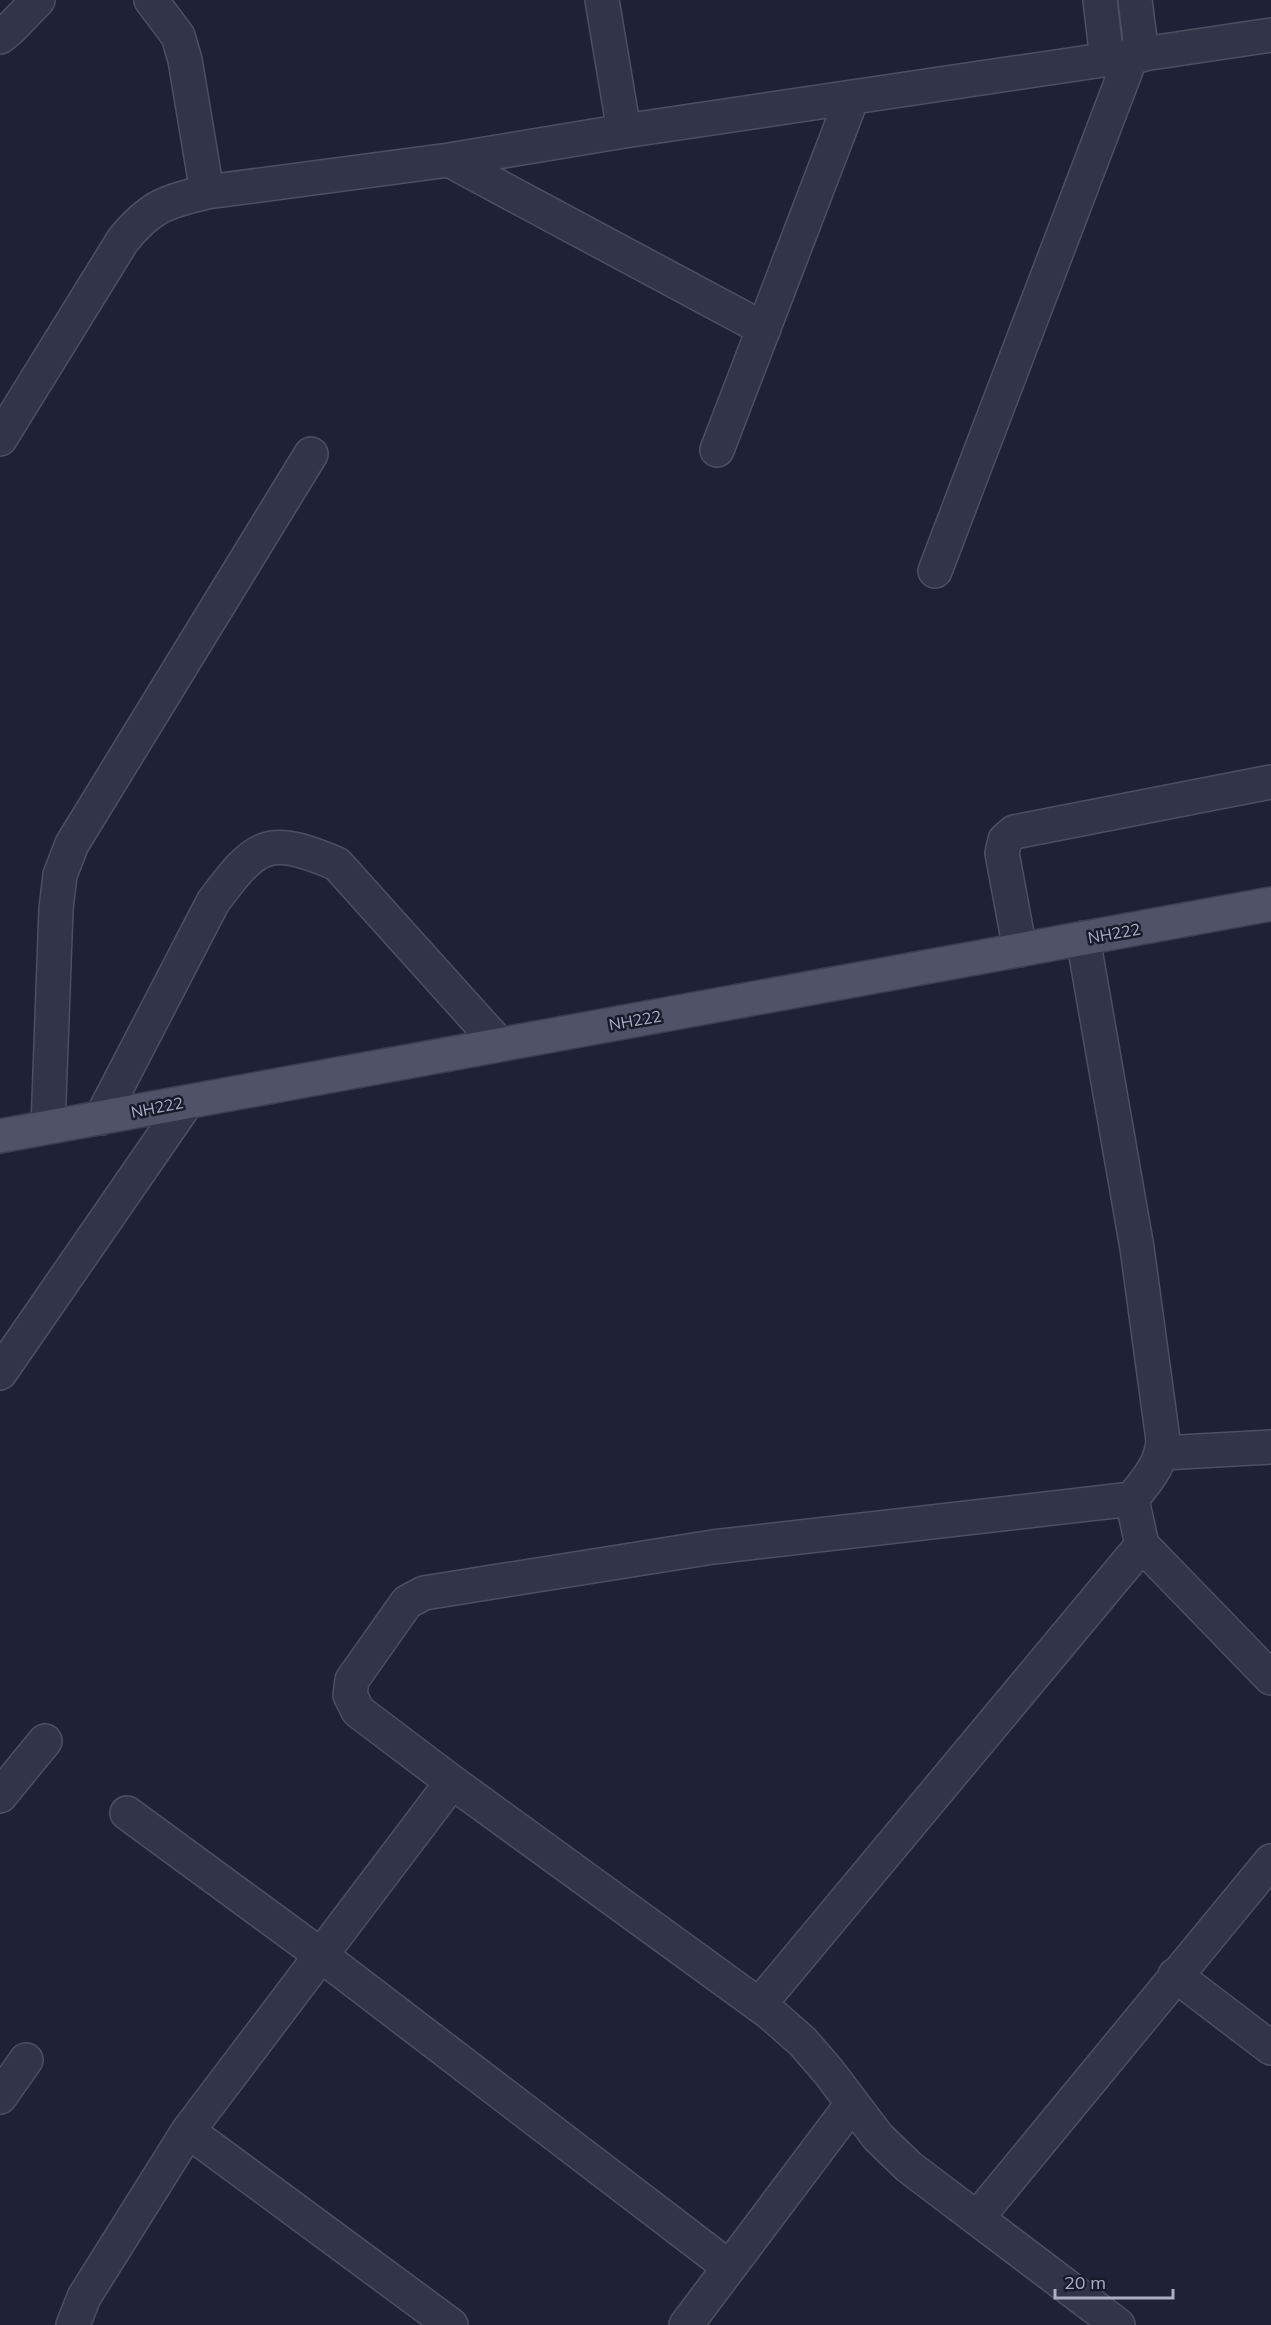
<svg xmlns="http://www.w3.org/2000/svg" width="1271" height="2325" font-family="Mulish,sans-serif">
<rect width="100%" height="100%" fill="#1f2236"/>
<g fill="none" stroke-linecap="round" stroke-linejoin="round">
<defs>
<path id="minor" d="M 151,0 L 178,36 L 185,60 L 207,192
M 602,0 L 624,131
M 1100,0 L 1107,60
M 1135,0 L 1142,55
M 0,37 L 11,28 L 38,0
M 449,160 L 764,329
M 0,439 L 123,240 C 151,206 165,202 207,192 L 449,160 L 624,131 L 1271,35
M 717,450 L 852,98
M 935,571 L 1131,57
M 1083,938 L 1137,1248 L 1163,1440 C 1162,1464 1146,1481 1132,1499 L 713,1547 L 424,1593 L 407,1602 L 352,1680 L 350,1695 L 358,1711 L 452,1782 L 770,2013 L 802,2041 L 828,2071 L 878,2137 L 909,2167 L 1118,2325
M 1020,950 L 1002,853 L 1005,840 L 1014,832 L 1271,782
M 101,1118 L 213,902 C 256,844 267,834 337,864 L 499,1044
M 48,1127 L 56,909 L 60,875 L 72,844 L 311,454
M 0,1373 L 187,1102
M 1163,1453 L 1271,1447
M 1132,1499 L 1142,1545 L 1271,1678
M 0,1796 L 45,1741
M 127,1813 L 322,1956 L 729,2267
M 1175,1975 L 1271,2048
M 759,2005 L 1142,1545
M 0,2097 L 26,2060
M 188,2131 L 451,2325
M 977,2218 L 1271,1861
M 73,2325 L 84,2297 L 188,2131 L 452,1782
M 686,2325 L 852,2104"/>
<path id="major" d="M 0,1136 L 1271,904"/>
</defs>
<use href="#minor" stroke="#4d4f62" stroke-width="36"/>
<use href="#major" stroke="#3c3e50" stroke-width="36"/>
<use href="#minor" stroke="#323547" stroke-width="33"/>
<use href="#major" stroke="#505367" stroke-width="33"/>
</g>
<g text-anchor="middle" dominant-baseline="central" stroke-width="5" stroke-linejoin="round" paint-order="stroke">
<g font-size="16" fill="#acafc4" stroke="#181b2b">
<text transform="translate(1114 933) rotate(-10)">NH222</text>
<text transform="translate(635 1020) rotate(-10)">NH222</text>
<text transform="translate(157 1107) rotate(-11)">NH222</text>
</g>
</g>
<path d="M1055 2289v9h118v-9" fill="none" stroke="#acafc4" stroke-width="3"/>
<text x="1064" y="2289" font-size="18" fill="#acafc4" stroke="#181b2b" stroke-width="4.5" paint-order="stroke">20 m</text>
</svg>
